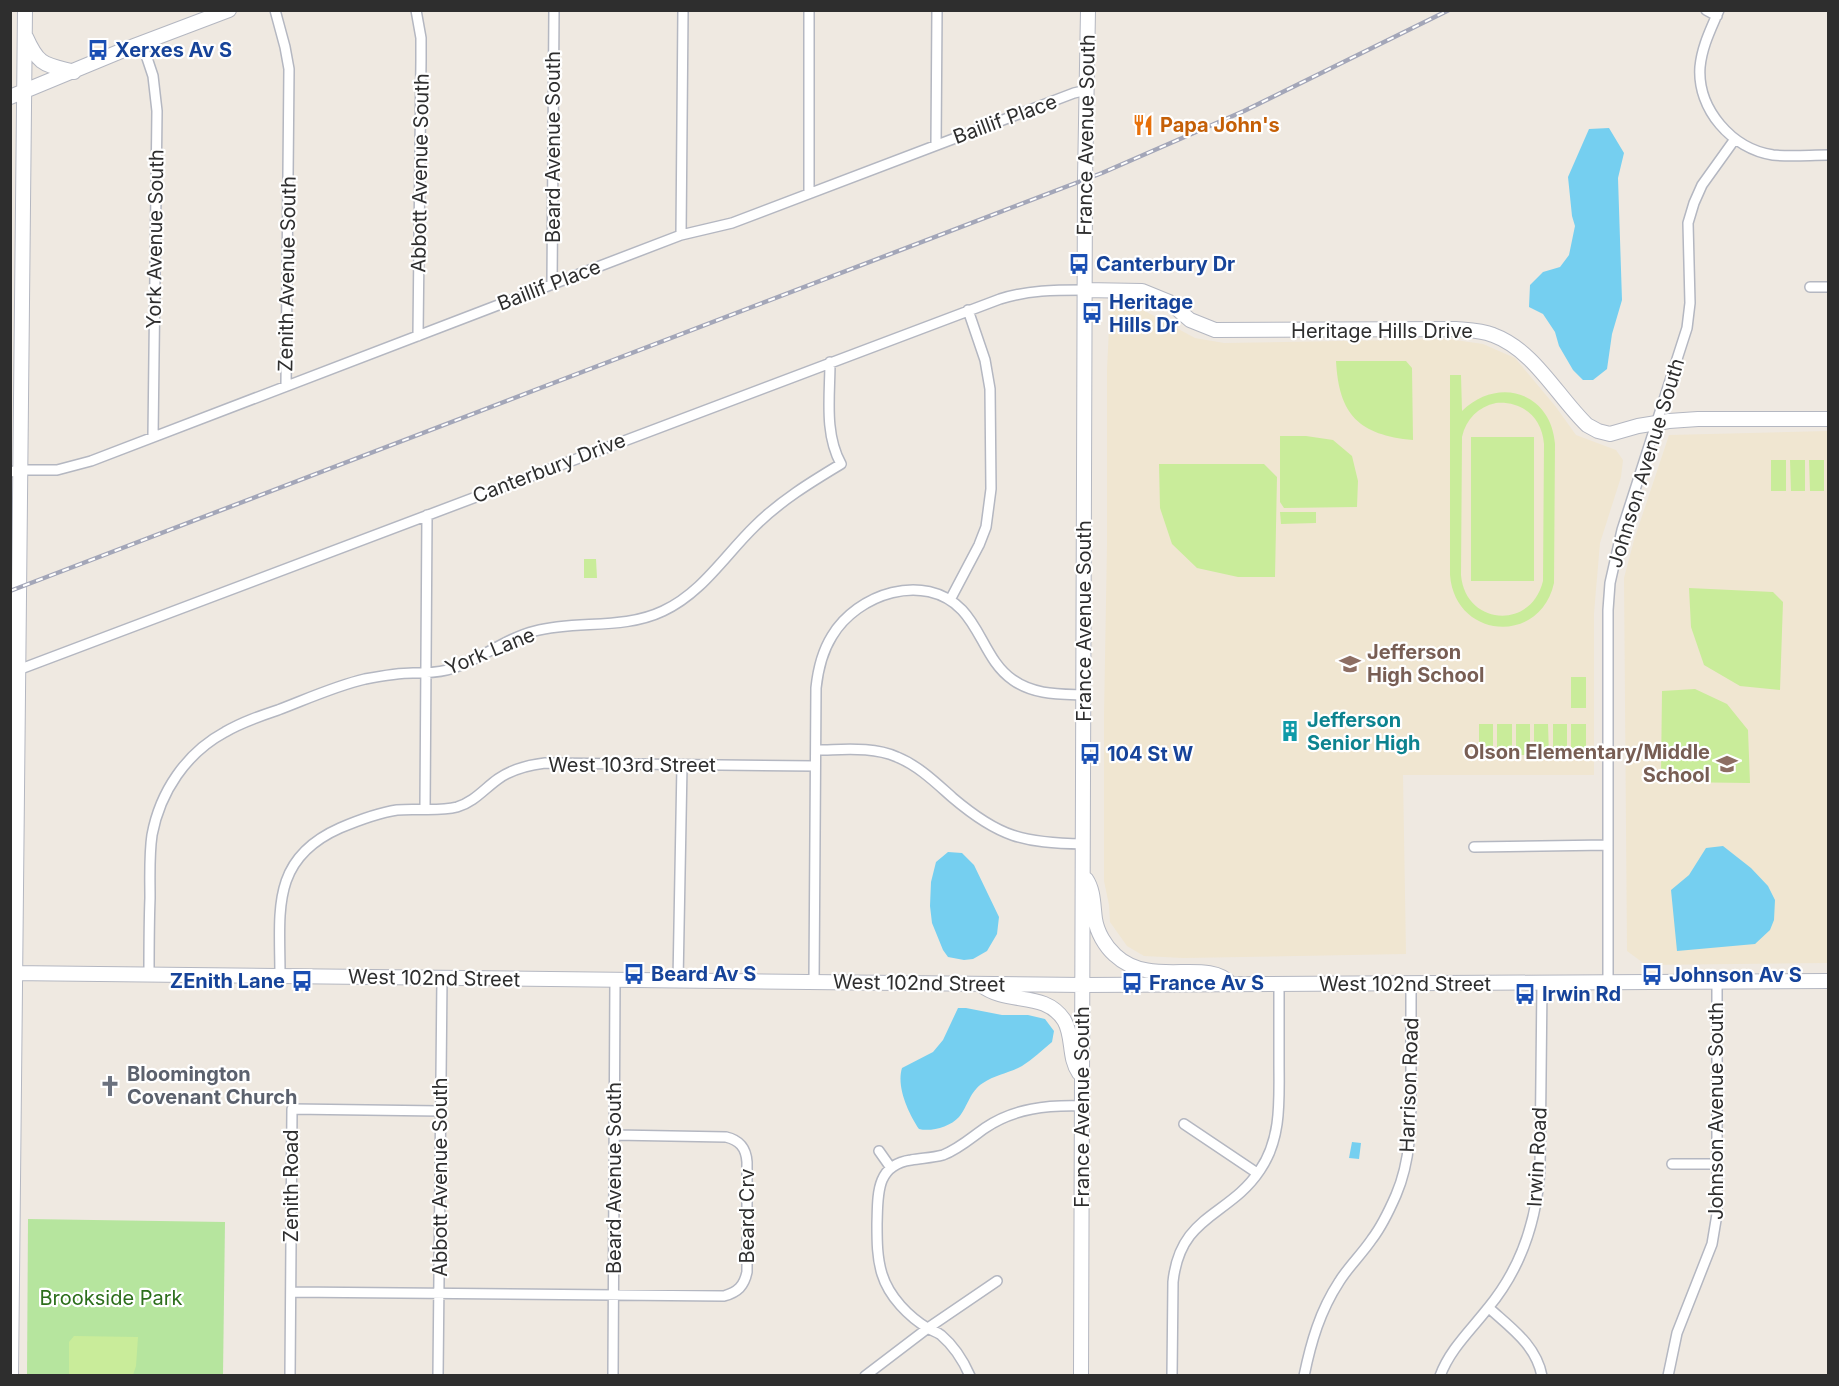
<svg xmlns="http://www.w3.org/2000/svg" width="1839" height="1386" font-family="Inter,sans-serif">
<rect width="100%" height="100%" fill="#efe9e1"/>
<path fill="#f0e6d1" d="M 1110,308 L 1143,310 L 1195,338 L 1224,343 L 1448,339 L 1483,344 L 1515,358 L 1556,407 L 1576,435 L 1616,450 L 1623,460 L 1621,477 L 1600,543 L 1594,613 L 1594,775 L 1403,775 L 1406,954 L 1183,958 L 1144,956 L 1127,946 L 1110,922 L 1109,905 L 1104,881 L 1104,715 L 1107,545 L 1107,369 Z
M 1828,431 L 1828,963 L 1646,965 L 1627,951 L 1624,578 L 1634,540 L 1669,435 Z"/>
<path fill="#b6e59e" d="M 28,1219 L 225,1222 L 223,1375 L 27,1376 Z"/>
<path fill="#c9ec9a" fill-rule="evenodd" d="M 1336,361 L 1406,361 L 1412,368 L 1413,440 C 1359,435 1339,415 1336,361 Z
M 1450,375 L 1461,375 L 1462,411 C 1498,376 1551,392 1555,444 L 1554,583 C 1540,646 1455,639 1450,575 ZM 1496,403 C 1522,401 1542,417 1544,444 L 1543,581 C 1531,631 1465,625 1461,575 L 1462,437 C 1466,419 1478,407 1496,403 Z
M 1280,436 L 1306,436 L 1333,440 L 1352,456 L 1358,481 L 1357,507 L 1284,508 L 1280,502 Z
M 1471,437 L 1534,437 L 1534,581 L 1471,581 Z
M 1771,460 L 1786,460 L 1786,491 L 1771,491 Z
M 1790,460 L 1805,460 L 1805,491 L 1791,491 Z
M 1809,460 L 1824,460 L 1824,491 L 1810,491 Z
M 1159,464 L 1264,464 L 1277,477 L 1275,577 L 1238,577 L 1197,568 L 1172,544 L 1160,508 Z
M 1280,512 L 1316,512 L 1316,523 L 1281,524 Z
M 584,559 L 596,559 L 597,578 L 584,578 Z
M 1689,588 L 1773,592 L 1783,602 L 1780,690 L 1740,686 L 1704,665 L 1691,627 Z
M 1571,677 L 1586,677 L 1586,708 L 1571,708 Z
M 1695,689 L 1727,704 L 1748,730 L 1750,783 L 1671,782 L 1661,774 L 1662,691 Z
M 1479,724 L 1493,724 L 1493,755 L 1479,755 Z
M 1497,724 L 1512,724 L 1512,755 L 1497,755 Z
M 1516,724 L 1530,724 L 1530,755 L 1516,755 Z
M 1534,724 L 1548,724 L 1549,755 L 1534,755 Z
M 1553,724 L 1567,724 L 1567,755 L 1553,755 Z
M 1571,724 L 1586,724 L 1586,755 L 1571,755 Z
M 74,1336 L 138,1337 L 136,1366 L 133,1375 L 69,1375 L 69,1342 Z"/>
<path fill="#75cff0" d="M 1609,128 L 1624,153 L 1618,178 L 1622,300 L 1612,334 L 1607,369 L 1593,380 L 1583,380 L 1573,370 L 1559,346 L 1555,332 L 1543,314 L 1529,307 L 1530,285 L 1543,272 L 1560,267 L 1569,255 L 1575,226 L 1572,216 L 1568,177 L 1589,129 Z
M 1723,846 L 1751,868 L 1768,886 L 1775,900 L 1774,920 L 1770,930 L 1755,944 L 1677,951 L 1671,890 L 1689,875 L 1706,848 Z
M 948,852 L 962,853 L 974,865 L 999,917 L 997,934 L 987,951 L 973,959 L 964,960 L 948,957 L 943,950 L 932,923 L 930,906 L 931,882 L 936,862 Z
M 958,1008 L 966,1008 L 1002,1015 L 1028,1015 L 1045,1019 L 1054,1031 L 1052,1042 C 1042,1050 1033,1059 1022,1066 C 1010,1073 995,1075 983,1083 C 970,1091 968,1106 959,1117 C 950,1127 931,1132 919,1129 C 909,1114 896,1087 902,1068 L 933,1052 L 943,1040 Z
M 1352,1142 L 1361,1143 L 1359,1159 L 1349,1158 Z"/>
<g fill="none" stroke-linecap="round" stroke-linejoin="round">
<defs>
<path id="street" d="M 275,10 L 285,47 L 289,69 L 286,386
M 416,10 L 421,38 L 421,60 L 418,336
M 1706,10 L 1717,16
M 1719,10 C 1711,29 1702,46 1700,67 C 1697,109 1732,149 1773,155 C 1791,157 1810,155 1828,155
M 142,43 L 153,76 L 157,111 L 153,437
M 936,145 L 937,10
M 809,193 L 809,10
M 681,235 L 683,10
M 552,284 L 554,10
M 1810,287 L 1828,287
M 10,472 L 20,470 L 57,470 L 91,461 L 681,235 L 732,223 L 1074,93 L 1087,90
M 950,600 L 979,545 L 986,527 L 991,489 L 990,389 L 985,360 L 968,310
M 18,670 L 1000,299 C 1028,290 1055,290 1084,290
M 816,750 C 842,750 872,746 897,757 C 919,766 936,783 953,798 C 999,837 1023,843 1083,844
M 425,809 L 427,515
M 1474,847 L 1608,845
M 149,975 C 149,949 149,924 150,898 C 150,877 149,855 152,835 C 160,792 186,753 225,732 C 242,722 260,716 278,710 C 307,699 335,686 365,679 C 381,676 397,673 413,673 C 425,673 435,673 447,670 C 478,662 503,639 535,631 C 577,620 623,630 663,611 C 702,593 725,555 755,526 C 780,501 811,482 841,464 C 824,433 830,396 830,362
M 280,976 C 280,911 270,859 340,828 C 359,820 377,813 397,810 C 416,808 438,812 457,807 C 474,802 484,789 498,779 C 512,769 528,765 545,763 L 815,766
M 678,981 L 682,765
M 814,982 L 816,688 C 818,669 822,652 832,636 C 857,594 924,571 962,610 C 982,631 988,663 1013,680 C 1034,695 1059,694 1084,695
M 1608,982 L 1608,610 L 1610,583 L 1622,530 L 1687,328 L 1690,303 L 1688,223 L 1694,203 L 1702,185 L 1735,139
M 1184,1124 L 1257,1173
M 879,1151 L 891,1168
M 1672,1164 L 1717,1164
M 291,1292 L 724,1296 C 738,1292 744,1286 747,1272 L 747,1162 C 746,1147 739,1140 726,1137 L 615,1135
M 1489,1308 C 1511,1328 1536,1345 1542,1376
M 290,1376 L 292,1109 L 440,1111
M 438,1376 L 442,978
M 613,1376 L 615,980
M 865,1376 L 928,1328 L 997,1281
M 970,1376 C 963,1360 954,1346 941,1335 C 937,1332 933,1331 929,1329 C 909,1317 889,1297 882,1274 C 877,1258 877,1241 877,1224 C 878,1196 875,1165 911,1160 C 922,1158 932,1158 943,1155 C 959,1149 972,1137 985,1128 C 1014,1108 1048,1105 1082,1106
M 1172,1376 L 1173,1282 C 1180,1214 1229,1217 1260,1170 C 1282,1138 1279,1099 1279,1063 C 1279,1036 1279,1010 1279,984
M 1304,1376 C 1311,1342 1320,1311 1339,1282 C 1348,1267 1362,1254 1372,1239 C 1382,1226 1389,1211 1396,1195 C 1412,1158 1411,1118 1411,1079 C 1411,1047 1411,1015 1411,983
M 1440,1376 C 1450,1349 1471,1330 1488,1308 C 1522,1267 1537,1220 1540,1168 L 1542,983
M 1668,1376 L 1677,1333 L 1712,1244 L 1717,1214 L 1717,982"/>
<path id="secondary" d="M 26,37 C 39,66 44,64 74,72
M 10,97 L 126,49 L 229,10
M 1084,290 L 1142,291 L 1169,302 L 1190,320 L 1215,330 L 1456,329 C 1468,330 1481,330 1493,335 C 1534,350 1557,396 1587,425 L 1598,431 L 1610,434 L 1638,426 L 1669,421 L 1698,419 L 1828,419
M 1086,879 C 1094,891 1093,905 1095,919 C 1097,932 1105,946 1115,955 C 1151,989 1207,957 1231,984
M 10,973 L 1083,985 L 1828,981
M 981,985 C 1008,1006 1044,990 1064,1020 C 1074,1037 1068,1057 1079,1073
M 11,1376 L 25,10
M 1081,1376 L 1085,179 L 1088,10"/>
</defs>
<use href="#street" stroke="#b4b7c1" stroke-width="12"/>
<use href="#secondary" stroke="#b4b7c1" stroke-width="16"/>
<use href="#street" stroke="#fff" stroke-width="9"/>
<use href="#secondary" stroke="#fff" stroke-width="14"/>
<defs>
<path id="rail" d="M 10,591 L 1102,173 L 1244,111 L 1449,10"/>
</defs>
<use href="#rail" stroke="#a3a6b8" stroke-width="4.5"/>
<use href="#rail" stroke="#fff" stroke-width="2" stroke-dasharray="7" stroke-linecap="butt"/>
</g>
<defs>
<symbol id="bus-bare" viewBox="-9 -9 18 18"><path d="M-5-6H5V4H4V6H2V4H-2V6H-4V4H-5ZM-3.5-4V0h7V-4ZM-3.5 1.2v1.5H-2V1.2ZM2 1.2v1.5H3.5V1.2Z" fill="#1a4fb4" stroke="#fff" stroke-width="2.5" paint-order="stroke"/></symbol>
<symbol id="restaurant-bare" viewBox="-9 -9 18 18"><path d="M-5-6h1v4h1v-4h1v4h1v-4h1v5L-1.5 .5V6h-2V.5L-5-1ZM5-6V6H3V1.5H1.5Q1.5-4 5-6Z" fill="#e8710a" stroke="#fff" stroke-width="2.5" paint-order="stroke"/></symbol>
<symbol id="school-bare" viewBox="-9 -9 18 18"><path d="M0-5L7-2L0 1L-7-2ZM-4 1L0 2.5L4 1V4Q0 6-4 4Z" fill="#8d6e63" stroke="#fff" stroke-width="2.5" paint-order="stroke"/></symbol>
<symbol id="building-bare" viewBox="-9 -9 18 18"><path d="M-4-6H4V6H1V3H-1V6H-4ZM-2.5-4.3h1.7v1.8h-1.7ZM.8-4.3h1.7v1.8H.8ZM-2.5-1h1.7V.8h-1.7ZM.8-1h1.7V.8H.8Z" fill="#0f9aa8" stroke="#fff" stroke-width="2.5" paint-order="stroke"/></symbol>
<symbol id="church-bare" viewBox="-9 -9 18 18"><path d="M-1.2-6h2.4v3.5h3.3v2.4h-3.3V6h-2.4V-.1h-3.3v-2.4h3.3Z" fill="#6b7280" stroke="#fff" stroke-width="2.5" paint-order="stroke"/></symbol>
</defs>
<g fill-rule="evenodd">
<use href="#bus-bare" x="83" y="35" width="30" height="30"/>
<use href="#restaurant-bare" x="1128" y="110" width="30" height="30"/>
<use href="#bus-bare" x="1064" y="249" width="30" height="30"/>
<use href="#bus-bare" x="1077" y="298" width="30" height="30"/>
<use href="#school-bare" x="1335" y="649" width="30" height="30"/>
<use href="#building-bare" x="1275" y="716" width="30" height="30"/>
<use href="#bus-bare" x="1075" y="739" width="30" height="30"/>
<use href="#school-bare" x="1712" y="749" width="30" height="30"/>
<use href="#bus-bare" x="619" y="959" width="30" height="30"/>
<use href="#bus-bare" x="1637" y="960" width="30" height="30"/>
<use href="#bus-bare" x="287" y="966" width="30" height="30"/>
<use href="#bus-bare" x="1117" y="968" width="30" height="30"/>
<use href="#bus-bare" x="1510" y="979" width="30" height="30"/>
<use href="#church-bare" x="95" y="1071" width="30" height="30"/>
</g>
<g text-anchor="middle" dominant-baseline="central" stroke-width="4.5" stroke-linejoin="round" paint-order="stroke">
<g font-size="20" font-weight="bold" fill="#164399" stroke="#fff" text-anchor="start">
<text x="115" y="50">Xerxes Av S</text>
<text x="1096" y="264">Canterbury Dr</text>
<text x="1109" y="302">Heritage<tspan x="1109" dy="23">Hills Dr</tspan></text>
<text x="1107" y="754">104 St W</text>
<text x="651" y="974">Beard Av S</text>
<text x="1669" y="975">Johnson Av S</text>
<text x="285" y="981" text-anchor="end">ZEnith Lane</text>
<text x="1149" y="983">France Av S</text>
<text x="1542" y="994">Irwin Rd</text>
</g>
<g font-size="20" fill="#2e2e2e" stroke="#fff">
<text transform="translate(1005 119) rotate(-20)">Baillif Place</text>
<text transform="translate(1086 135) rotate(-89)">France Avenue South</text>
<text transform="translate(553 147) rotate(-90)">Beard Avenue South</text>
<text transform="translate(420 173) rotate(-89)">Abbott Avenue South</text>
<text transform="translate(155 239) rotate(-89)">York Avenue South</text>
<text transform="translate(287 274) rotate(-89)">Zenith Avenue South</text>
<text transform="translate(549 285) rotate(-21)">Baillif Place</text>
<text x="1382" y="331">Heritage Hills Drive</text>
<text transform="translate(1646 463) rotate(-73)">Johnson Avenue South</text>
<text transform="translate(549 468) rotate(-21)">Canterbury Drive</text>
<text transform="translate(1084 621) rotate(-90)">France Avenue South</text>
<text transform="translate(490 651) rotate(-22)">York Lane</text>
<text x="632" y="765">West 103rd Street</text>
<text transform="translate(434 978) rotate(1)">West 102nd Street</text>
<text transform="translate(919 983) rotate(1)">West 102nd Street</text>
<text x="1405" y="984">West 102nd Street</text>
<text transform="translate(1409 1085) rotate(-88)">Harrison Road</text>
<text transform="translate(1082 1107) rotate(-90)">France Avenue South</text>
<text transform="translate(1716 1111) rotate(-90)">Johnson Avenue South</text>
<text transform="translate(1537 1157) rotate(-87)">Irwin Road</text>
<text transform="translate(440 1177) rotate(-90)">Abbott Avenue South</text>
<text transform="translate(614 1178) rotate(-90)">Beard Avenue South</text>
<text transform="translate(291 1186) rotate(-90)">Zenith Road</text>
<text transform="translate(747 1216) rotate(-90)">Beard Crv</text>
</g>
<g font-size="20" font-weight="bold" fill="#c56008" stroke="#fff" text-anchor="start">
<text x="1160" y="125">Papa John's</text>
</g>
<g font-size="20" font-weight="bold" fill="#785e54" stroke="#fff" text-anchor="start">
<text x="1367" y="652">Jefferson<tspan x="1367" dy="23">High School</tspan></text>
<text x="1710" y="752" text-anchor="end">Olson Elementary/Middle<tspan x="1710" dy="23">School</tspan></text>
</g>
<g font-size="20" font-weight="bold" fill="#0d838f" stroke="#fff" text-anchor="start">
<text x="1307" y="720">Jefferson<tspan x="1307" dy="23">Senior High</tspan></text>
</g>
<g font-size="20" font-weight="bold" fill="#5b616d" stroke="#fff" text-anchor="start">
<text x="127" y="1074">Bloomington<tspan x="127" dy="23">Covenant Church</tspan></text>
</g>
<g font-size="20" fill="#2c6e1b" stroke="#fff">
<text x="111" y="1298">Brookside Park</text>
</g>
</g>
<rect width="1839" height="1386" fill="none" stroke="#2e2e2e" stroke-width="24"/>
</svg>
